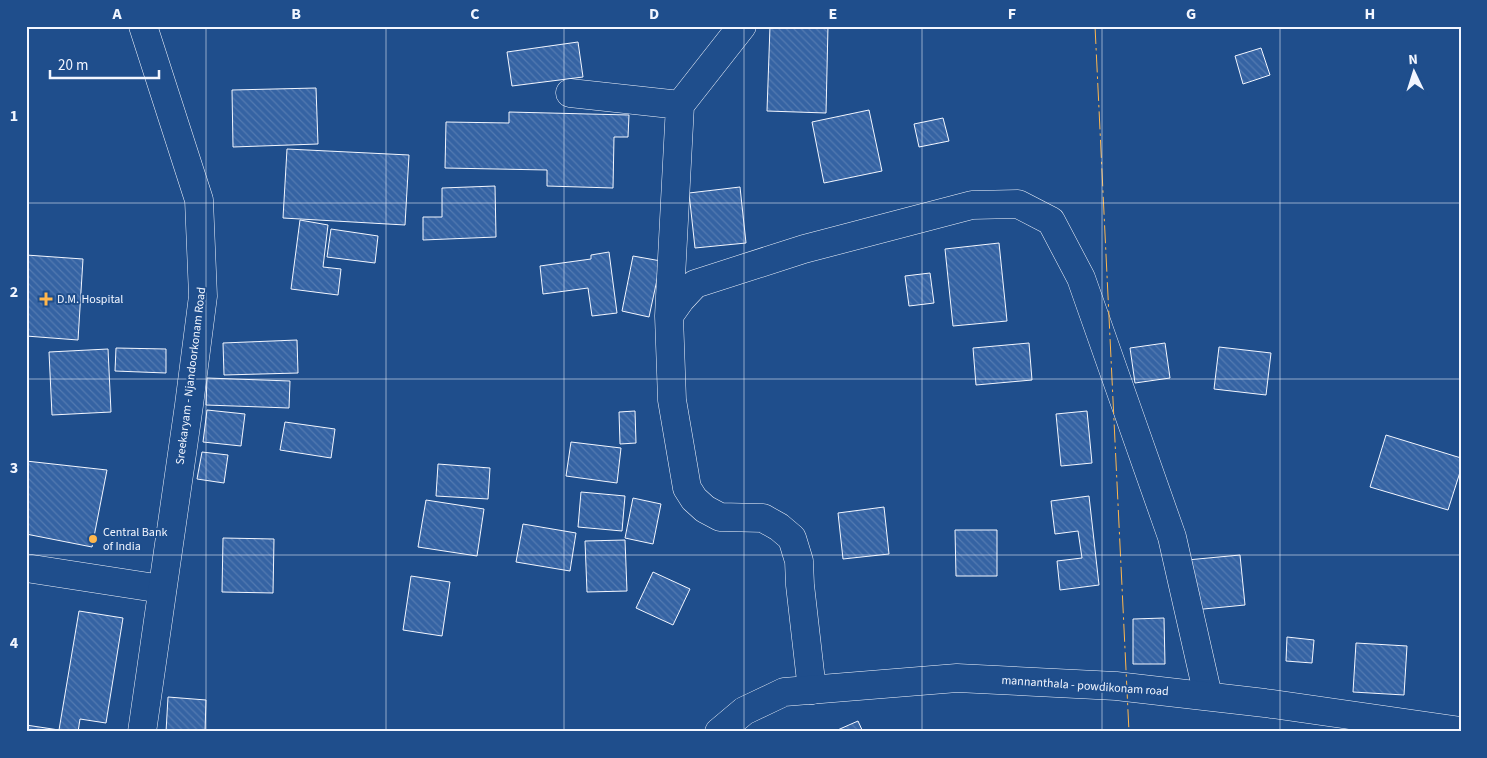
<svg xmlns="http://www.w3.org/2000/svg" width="1487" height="758" font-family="'Source Sans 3',sans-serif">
<defs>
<pattern id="building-back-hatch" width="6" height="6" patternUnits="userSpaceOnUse" patternTransform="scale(1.25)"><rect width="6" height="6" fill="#3563a3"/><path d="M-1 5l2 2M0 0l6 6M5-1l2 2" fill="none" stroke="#537ab1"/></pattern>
</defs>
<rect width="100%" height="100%" fill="#1f4e8c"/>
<path fill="url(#building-back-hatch)" stroke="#f2f6ff" d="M 770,26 L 828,26 L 826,113 L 767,111 Z
M 578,42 L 583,77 L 512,86 L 507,52 Z
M 1261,48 L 1270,75 L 1243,84 L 1235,56 Z
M 316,88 L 318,144 L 233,147 L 232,90 Z
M 869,110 L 882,171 L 824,183 L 812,122 Z
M 509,112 L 629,115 L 628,137 L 614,137 L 613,188 L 547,186 L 547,170 L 445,168 L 446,122 L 509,123 Z
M 943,118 L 949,141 L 919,147 L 914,124 Z
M 287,149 L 409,155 L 405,225 L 283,218 Z
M 495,186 L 496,237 L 423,240 L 423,217 L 442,217 L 442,188 Z
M 740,187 L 746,243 L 695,248 L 689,193 Z
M 300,220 L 328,225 L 323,267 L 341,269 L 338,295 L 291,289 Z
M 331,229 L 378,236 L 375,263 L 327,257 Z
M 999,243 L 1007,321 L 953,326 L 945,249 Z
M 609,252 L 617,313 L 592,316 L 588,288 L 543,294 L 540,266 L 591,259 L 591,255 Z
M 26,255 L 83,259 L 78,340 L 26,336 Z
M 633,256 L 661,261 L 649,317 L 622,311 Z
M 930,273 L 934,303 L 909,306 L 905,276 Z
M 297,340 L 298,373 L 224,375 L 223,343 Z
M 1029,343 L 1032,380 L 976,385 L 973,348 Z
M 1165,343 L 1170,378 L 1135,383 L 1130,348 Z
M 1219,347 L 1271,353 L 1266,395 L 1214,389 Z
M 116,348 L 166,349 L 166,373 L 115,371 Z
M 108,349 L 111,412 L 52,415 L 49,352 Z
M 207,378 L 290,381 L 289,408 L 206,405 Z
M 207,410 L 245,414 L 241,446 L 203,442 Z
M 635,411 L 636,443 L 620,444 L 619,412 Z
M 1087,411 L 1092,463 L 1061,466 L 1056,414 Z
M 285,422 L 335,429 L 331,458 L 280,450 Z
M 1386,435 L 1461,458 L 1461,469 L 1448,510 L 1370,487 Z
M 571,442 L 621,448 L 617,483 L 566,476 Z
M 202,452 L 228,455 L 224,483 L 197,479 Z
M 26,461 L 107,470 L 92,547 L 26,534 Z
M 438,464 L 490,468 L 488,499 L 436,496 Z
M 581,492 L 625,496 L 622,531 L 578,527 Z
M 1089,496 L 1099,585 L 1060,590 L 1057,561 L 1082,558 L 1078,531 L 1055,534 L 1051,501 Z
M 633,498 L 661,504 L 653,544 L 625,538 Z
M 426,500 L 484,509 L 477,556 L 418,547 Z
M 884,507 L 889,554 L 843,559 L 838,513 Z
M 523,524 L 576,533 L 570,571 L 516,562 Z
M 955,530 L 997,530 L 997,576 L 956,576 Z
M 223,538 L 274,539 L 273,593 L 222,592 Z
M 625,540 L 627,591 L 587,592 L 585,541 Z
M 1240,555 L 1245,605 L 1193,610 L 1187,560 Z
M 653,572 L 690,589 L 673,625 L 636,608 Z
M 411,576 L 450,582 L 442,636 L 403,630 Z
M 79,611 L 123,618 L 106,723 L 80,719 L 78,732 L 26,732 L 26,725 L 59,730 Z
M 1164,618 L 1165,664 L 1133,664 L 1133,619 Z
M 1287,637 L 1314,640 L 1312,663 L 1286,661 Z
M 1356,643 L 1407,646 L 1404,695 L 1353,692 Z
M 168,697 L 206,700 L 205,732 L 166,732 Z
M 858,721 L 863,732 L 833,732 Z"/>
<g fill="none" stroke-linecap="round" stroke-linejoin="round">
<defs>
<path id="street" d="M 570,93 L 680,105
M 669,316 L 680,105 L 742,26
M 26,568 L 162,589
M 812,690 L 800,585 L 799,561 L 792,538 L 779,527 L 763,518 L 720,517 L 705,509 L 694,499 L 687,488 L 672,400 L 669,316 L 681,299 L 695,284 L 804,249 L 972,205 L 1018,204 L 1051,221 L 1081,278 L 1172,537 L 1208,696"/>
<path id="secondary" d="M 142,732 L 189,405 L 203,296 L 199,200 L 143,26
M 719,732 L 744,711 L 784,692 L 957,678 L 1116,686 L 1265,703 L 1461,731"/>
</defs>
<use href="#street" stroke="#f2f6ff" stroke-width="29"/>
<use href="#secondary" stroke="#f2f6ff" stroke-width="29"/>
<use href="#street" stroke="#1f4e8c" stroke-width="28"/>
<use href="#secondary" stroke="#1f4e8c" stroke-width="28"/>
<path stroke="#ffb74d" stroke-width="1" stroke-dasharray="18 4 2.5 4" stroke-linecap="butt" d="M 1095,26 L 1129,732"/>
</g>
<path fill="none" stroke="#f2f6ff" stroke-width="1" stroke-opacity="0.55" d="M 206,26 L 206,732M 386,26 L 386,732M 564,26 L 564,732M 744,26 L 744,732M 922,26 L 922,732M 1102,26 L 1102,732M 1280,26 L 1280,732M 26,203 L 1461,203M 26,379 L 1461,379M 26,555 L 1461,555"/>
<g fill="#ffb74d" stroke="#1f4e8c" stroke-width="2">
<path d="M43.5 291.5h5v5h5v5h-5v5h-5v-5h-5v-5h5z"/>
<circle cx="93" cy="539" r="5"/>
</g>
<g text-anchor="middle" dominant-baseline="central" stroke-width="4" stroke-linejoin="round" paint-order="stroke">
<g font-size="12" fill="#f2f6ff" stroke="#1f4e8c" text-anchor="start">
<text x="57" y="299">D.M. Hospital</text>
<text x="103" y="532">Central Bank<tspan x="103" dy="14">of India</tspan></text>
</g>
<g font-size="12" fill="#f2f6ff" stroke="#1f4e8c">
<text transform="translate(191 376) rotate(-83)">Sreekaryam - Njandoorkonam Road</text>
<text transform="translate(1085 686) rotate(4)">mannanthala - powdikonam road</text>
</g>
</g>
<rect width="1487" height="758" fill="none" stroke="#1f4e8c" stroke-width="55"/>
<g transform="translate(1414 72) rotate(356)" stroke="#1f4e8c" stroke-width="4" paint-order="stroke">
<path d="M0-4L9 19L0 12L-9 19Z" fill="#f2f6ff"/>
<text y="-8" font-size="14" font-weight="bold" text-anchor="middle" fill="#f2f6ff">N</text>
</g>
<path d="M50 70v8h109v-8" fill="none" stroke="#f2f6ff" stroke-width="2.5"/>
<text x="58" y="70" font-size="15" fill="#f2f6ff" stroke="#1f4e8c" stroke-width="4" paint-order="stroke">20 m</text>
<rect x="28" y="28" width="1432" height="702" fill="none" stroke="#f2f6ff" stroke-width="2"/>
<g font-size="16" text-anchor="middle" font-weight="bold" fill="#f2f6ff">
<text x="117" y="19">A</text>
<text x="296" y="19">B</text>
<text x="475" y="19">C</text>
<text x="654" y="19">D</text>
<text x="833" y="19">E</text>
<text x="1012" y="19">F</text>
<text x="1191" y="19">G</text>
<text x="1370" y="19">H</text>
<text x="14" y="121">1</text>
<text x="14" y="297">2</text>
<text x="14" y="473">3</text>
<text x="14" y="648">4</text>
</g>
</svg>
